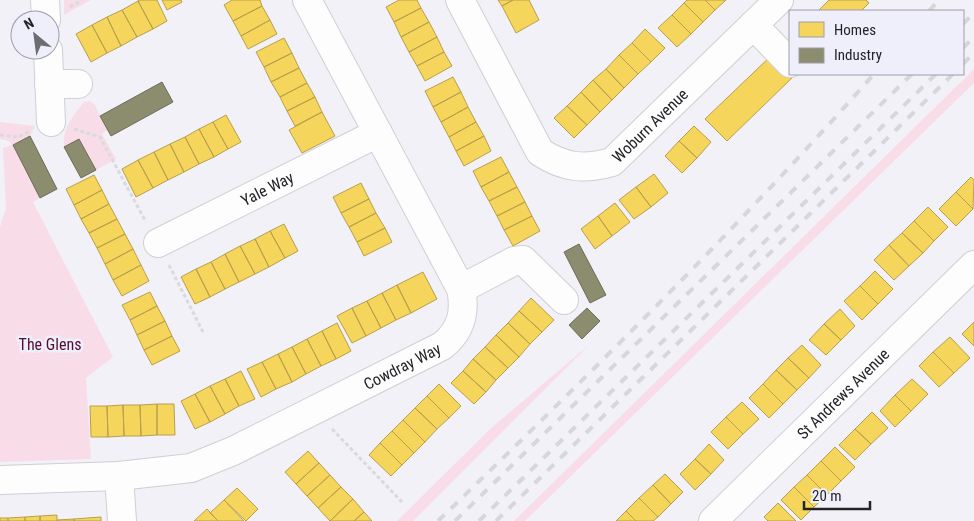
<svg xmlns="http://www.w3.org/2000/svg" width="974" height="521" font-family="'Roboto Condensed',sans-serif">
<rect width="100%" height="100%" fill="#f2f1f8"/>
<path fill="#f8dde9" d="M 64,0 L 91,0 L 64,15 Z
M 974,69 L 974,83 L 525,521 L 514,521 Z
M 90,101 L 95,105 L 107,130 L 102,134 L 116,159 L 96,170 L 79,139 L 64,147 C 62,128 73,116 84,102 Z
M 0,122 L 35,126 L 30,136 L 13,145 L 40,198 L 33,202 L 113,357 L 86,378 L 91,459 L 0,462 L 0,227 L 6,208 L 3,148 L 12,145 L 9,141 L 0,139 Z
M 590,344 L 413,521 L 397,521 L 490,429 Z"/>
<path fill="#f6d55c" stroke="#b7a04c" d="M 139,0 L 157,0 L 167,21 L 153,29 L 138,1 Z
M 162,0 L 181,0 L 182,2 L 167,10 Z
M 232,0 L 260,0 L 262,6 L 233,21 L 224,5 Z
M 399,0 L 417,0 L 421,8 L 394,22 L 386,7 Z
M 498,0 L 513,0 L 502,6 Z
M 513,0 L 529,0 L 539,20 L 516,33 L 502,6 Z
M 687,0 L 705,0 L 715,10 L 703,22 L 684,3 Z
M 705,0 L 726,0 L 715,10 Z
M 829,0 L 866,0 L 869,3 L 861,11 L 818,11 Z
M 138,1 L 153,29 L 137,37 L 122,10 Z
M 684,3 L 703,22 L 691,34 L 672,15 Z
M 262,6 L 270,20 L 241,36 L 233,21 Z
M 421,8 L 429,22 L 401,37 L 394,22 Z
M 122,10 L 137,37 L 121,46 L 107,17 Z
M 672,15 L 691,34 L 677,47 L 658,28 Z
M 107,17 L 121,46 L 107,53 L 92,25 Z
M 270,20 L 277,34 L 248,49 L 241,36 Z
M 429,22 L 437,37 L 409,52 L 401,37 Z
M 92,25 L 107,53 L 91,62 L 76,34 Z
M 645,29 L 665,48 L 651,62 L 632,43 Z
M 437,37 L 444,52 L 417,66 L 409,52 Z
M 284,38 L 292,53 L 264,67 L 256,52 Z
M 632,43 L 651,62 L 638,74 L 619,55 Z
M 444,52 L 452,66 L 425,81 L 417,66 Z
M 292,53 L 299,68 L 271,82 L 264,67 Z
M 774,53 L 795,75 L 727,141 L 705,119 Z
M 619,55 L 638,74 L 624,88 L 606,69 Z
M 299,68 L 307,83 L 280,97 L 271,82 Z
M 606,69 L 624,88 L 612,100 L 593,80 Z
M 453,77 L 461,92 L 433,107 L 425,91 Z
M 593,80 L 612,100 L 600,112 L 581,92 Z
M 307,83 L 315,97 L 287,111 L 280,97 Z
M 461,92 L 468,107 L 441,122 L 433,107 Z
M 581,92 L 600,112 L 587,125 L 567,106 Z
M 315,97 L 322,112 L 295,126 L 287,111 Z
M 567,106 L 587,125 L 574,138 L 554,118 Z
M 468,107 L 476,122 L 449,137 L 441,122 Z
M 322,112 L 335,136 L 302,153 L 289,130 Z
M 226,115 L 241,142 L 228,149 L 213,122 Z
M 213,122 L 228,149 L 214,157 L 199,129 Z
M 476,122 L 484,136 L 456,151 L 449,137 Z
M 694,126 L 711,142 L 697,158 L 679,141 Z
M 199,129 L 214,157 L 199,164 L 185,137 Z
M 484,136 L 491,151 L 464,166 L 456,151 Z
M 185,137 L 199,164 L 184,172 L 170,144 Z
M 679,141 L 697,158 L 682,173 L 665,156 Z
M 170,144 L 184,172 L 168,180 L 154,152 Z
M 154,152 L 168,180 L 153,188 L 138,160 Z
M 501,157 L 509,172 L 481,187 L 473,171 Z
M 138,160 L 153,188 L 136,197 L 122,169 Z
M 509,172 L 517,187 L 489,201 L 481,187 Z
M 654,174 L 668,193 L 651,207 L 636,187 Z
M 94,175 L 102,190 L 74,205 L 66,189 Z
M 971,177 L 974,180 L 973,209 L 956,192 Z
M 361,183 L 369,199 L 341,213 L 333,197 Z
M 517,187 L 525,202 L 497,216 L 489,201 Z
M 636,187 L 651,207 L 634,219 L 619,200 Z
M 102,190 L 109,204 L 81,219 L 74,205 Z
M 956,192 L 973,209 L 956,226 L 939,209 Z
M 369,199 L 376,213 L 349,227 L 341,213 Z
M 525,202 L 532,216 L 504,230 L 497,216 Z
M 615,203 L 630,222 L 612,236 L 598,216 Z
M 109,204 L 117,219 L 89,233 L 81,219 Z
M 928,207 L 948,227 L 934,241 L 914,221 Z
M 376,213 L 385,228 L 357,242 L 349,227 Z
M 532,216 L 540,231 L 513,246 L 504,230 Z
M 598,216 L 612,236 L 595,249 L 581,229 Z
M 117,219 L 125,234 L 97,248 L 89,233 Z
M 914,221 L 934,241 L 923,253 L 902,233 Z
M 284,224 L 298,251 L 285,258 L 270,231 Z
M 385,228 L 392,242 L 364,256 L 357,242 Z
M 270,231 L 285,258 L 269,267 L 255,239 Z
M 902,233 L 923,253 L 909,266 L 889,245 Z
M 125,234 L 133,249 L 105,264 L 97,248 Z
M 255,239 L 269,267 L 255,274 L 240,246 Z
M 889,245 L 909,266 L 894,280 L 874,260 Z
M 240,246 L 255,274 L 239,282 L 225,254 Z
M 133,249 L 141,265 L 113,280 L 105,264 Z
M 225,254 L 239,282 L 225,289 L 211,262 Z
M 211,262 L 225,289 L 210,297 L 196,269 Z
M 141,265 L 149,281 L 122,296 L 113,280 Z
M 196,269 L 210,297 L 195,304 L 181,277 Z
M 875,271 L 893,289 L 878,304 L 860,286 Z
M 423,272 L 437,299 L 411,313 L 397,285 Z
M 397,285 L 411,313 L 396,320 L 382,293 Z
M 860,286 L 878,304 L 862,320 L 844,301 Z
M 150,292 L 157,306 L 130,320 L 122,305 Z
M 382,293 L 396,320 L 381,328 L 367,301 Z
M 531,298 L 554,320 L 542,332 L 519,311 Z
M 367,301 L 381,328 L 366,336 L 352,308 Z
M 157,306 L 165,321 L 137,335 L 130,320 Z
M 352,308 L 366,336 L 352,343 L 337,316 Z
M 840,309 L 855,326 L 841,340 L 824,324 Z
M 519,311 L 542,332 L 530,344 L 508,323 Z
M 165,321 L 172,336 L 144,350 L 137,335 Z
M 974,322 L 974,346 L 962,334 Z
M 337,323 L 351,351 L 336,359 L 322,331 Z
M 508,323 L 530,344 L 519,357 L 496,335 Z
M 824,324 L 841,340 L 826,355 L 809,340 Z
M 322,331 L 336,359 L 321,366 L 307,339 Z
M 496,335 L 519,357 L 508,368 L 485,347 Z
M 172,336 L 180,351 L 152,365 L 144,350 Z
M 950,337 L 970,358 L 954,373 L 933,352 Z
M 307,339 L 321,366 L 306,374 L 292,347 Z
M 802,345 L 821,365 L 809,378 L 788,358 Z
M 292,347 L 306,374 L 292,382 L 278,354 Z
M 485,347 L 508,368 L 496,380 L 473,359 Z
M 933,352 L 954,373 L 939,387 L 919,366 Z
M 278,354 L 292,382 L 276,389 L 262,362 Z
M 788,358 L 809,378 L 797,390 L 776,370 Z
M 473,359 L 496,380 L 486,392 L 463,371 Z
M 262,362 L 276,389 L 261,397 L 247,369 Z
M 776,370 L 797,390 L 783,404 L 763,384 Z
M 241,371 L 255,399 L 239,406 L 225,379 Z
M 463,371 L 486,392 L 474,404 L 451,383 Z
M 225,379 L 239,406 L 225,414 L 210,386 Z
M 912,379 L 928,394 L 911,411 L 895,395 Z
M 439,384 L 461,406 L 449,418 L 427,396 Z
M 763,384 L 783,404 L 769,418 L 749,398 Z
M 210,386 L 225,414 L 210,422 L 195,394 Z
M 195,394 L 210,422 L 195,429 L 181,401 Z
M 895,395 L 911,411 L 895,427 L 880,411 Z
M 427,396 L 449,418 L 437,429 L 415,408 Z
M 742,402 L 759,419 L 743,434 L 726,417 Z
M 157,404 L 157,435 L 141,436 L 140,405 Z
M 157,404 L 174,404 L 175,435 L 157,435 Z
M 123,405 L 140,405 L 141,436 L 124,436 Z
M 123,405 L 124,436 L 108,437 L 107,406 Z
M 90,406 L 107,406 L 108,437 L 91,437 Z
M 415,408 L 437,429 L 425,442 L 403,420 Z
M 872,412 L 888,428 L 871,444 L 855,429 Z
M 726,417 L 743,434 L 728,449 L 711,432 Z
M 403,420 L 425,442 L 414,453 L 392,431 Z
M 855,429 L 871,444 L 855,460 L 839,445 Z
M 392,431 L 414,453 L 402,465 L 380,443 Z
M 380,443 L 402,465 L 391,476 L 369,455 Z
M 709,444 L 724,460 L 711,474 L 695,459 Z
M 835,447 L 855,467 L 841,481 L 821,461 Z
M 308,451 L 319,463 L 296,484 L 285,472 Z
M 695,459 L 711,474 L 695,490 L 680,474 Z
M 821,461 L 841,481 L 827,495 L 807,475 Z
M 319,463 L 330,475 L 307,496 L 296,484 Z
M 665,474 L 683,492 L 671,504 L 653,485 Z
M 330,475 L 341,487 L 318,508 L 307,496 Z
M 807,475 L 827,495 L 814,507 L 794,487 Z
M 653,485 L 671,504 L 658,517 L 639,498 Z
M 341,487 L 353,499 L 330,521 L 318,508 Z
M 794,487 L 814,507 L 801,520 L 781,500 Z
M 237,488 L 258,509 L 246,521 L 224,500 Z
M 639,498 L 658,517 L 653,521 L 636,521 L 626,511 Z
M 353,499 L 364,512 L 354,521 L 330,521 Z
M 224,500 L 244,521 L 218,521 L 210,513 Z
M 778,503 L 796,521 L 768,521 L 764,517 Z
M 207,509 L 218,521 L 194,521 Z
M 626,511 L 636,521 L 616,521 Z
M 364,512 L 372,521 L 354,521 Z
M 57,515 L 57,521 L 40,521 L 40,516 Z
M 40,516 L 40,521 L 25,521 L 25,517 Z
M 25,517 L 25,521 L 8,521 L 8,518 Z
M 101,517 L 101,521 L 74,521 L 74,519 Z
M 0,518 L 8,518 L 8,521 L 0,521 Z
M 74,519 L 74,521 L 57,521 L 57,520 Z"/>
<path fill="#8c8c6e" stroke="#6d6d59" d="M 162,82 L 173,102 L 111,136 L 100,116 Z
M 30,136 L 57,189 L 40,198 L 13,145 Z
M 79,139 L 96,170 L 81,178 L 64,147 Z
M 579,244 L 606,295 L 590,303 L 564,252 Z
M 587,308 L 600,321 L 582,339 L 569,325 Z"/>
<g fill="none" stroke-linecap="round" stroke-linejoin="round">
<defs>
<g id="minor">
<path d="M 45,0 L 46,20"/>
<path id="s1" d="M 460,0 L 540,152 C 565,168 584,170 612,162 L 779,0"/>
<path d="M 753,25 L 790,63"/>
<path d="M 48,50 L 51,122"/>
<path d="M 49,84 L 78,84"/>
<path id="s2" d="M 158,243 L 378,133"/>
<path d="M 461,289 L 514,261 L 523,260 L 564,300"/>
<path d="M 119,476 L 122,521"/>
<path id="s3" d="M 0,480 L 119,476 L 191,468 L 233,451 L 442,346 C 461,331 466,313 461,289 L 307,0"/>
<path id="s4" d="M 713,521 L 974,265"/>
</g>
</defs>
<use href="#minor" stroke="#cfcfd4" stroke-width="30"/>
<path stroke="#dadadd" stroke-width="3" stroke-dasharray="4 2.5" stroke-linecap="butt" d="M 70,7 L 82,0
M 74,129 L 100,137 L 146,222
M 0,135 L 18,137 L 31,131
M 169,265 L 203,332
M 332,429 L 402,502"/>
<use href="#minor" stroke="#fdfdfe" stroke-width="28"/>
<path stroke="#d7d6d9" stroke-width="4" stroke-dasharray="9 9" stroke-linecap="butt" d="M 929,11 L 939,0
M 963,24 L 974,13
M 963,48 L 974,37
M 963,64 L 974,53
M 438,521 C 588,376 736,230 874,74
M 455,521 L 912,74
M 479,521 L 936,74
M 496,521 L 953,74"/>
</g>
<g text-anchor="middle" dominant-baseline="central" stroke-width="5" stroke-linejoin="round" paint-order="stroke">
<g font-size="16" fill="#242428" stroke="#efeefb">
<text stroke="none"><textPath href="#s1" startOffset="300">Woburn Avenue</textPath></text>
<text stroke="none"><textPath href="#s2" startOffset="122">Yale Way</textPath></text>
<text stroke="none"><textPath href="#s3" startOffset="426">Cowdray Way</textPath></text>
<text stroke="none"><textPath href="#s4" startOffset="182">St Andrews Avenue</textPath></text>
</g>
<g font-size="16" fill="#540c2f" stroke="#efeefb">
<text x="50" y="344">The Glens</text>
</g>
</g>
<rect x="789" y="10" width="175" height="65" fill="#efeefb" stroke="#9e9da7"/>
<rect x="799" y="22" width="25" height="15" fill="#f6d55c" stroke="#9e9da7"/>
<text x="834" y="35" font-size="15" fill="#242428">Homes</text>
<rect x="799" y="48" width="25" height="15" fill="#8c8c6e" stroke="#9e9da7"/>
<text x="834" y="60" font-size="15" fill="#242428">Industry</text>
<g transform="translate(35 35) rotate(331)"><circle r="24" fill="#efeefb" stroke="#9e9da7"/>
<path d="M0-4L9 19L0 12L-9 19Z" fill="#6c6c71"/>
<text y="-8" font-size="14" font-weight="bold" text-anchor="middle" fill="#242428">N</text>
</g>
<path d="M804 501v8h66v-8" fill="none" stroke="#242428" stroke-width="2.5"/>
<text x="812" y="501" font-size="15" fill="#242428" stroke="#efeefb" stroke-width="4" paint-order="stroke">20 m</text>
</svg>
